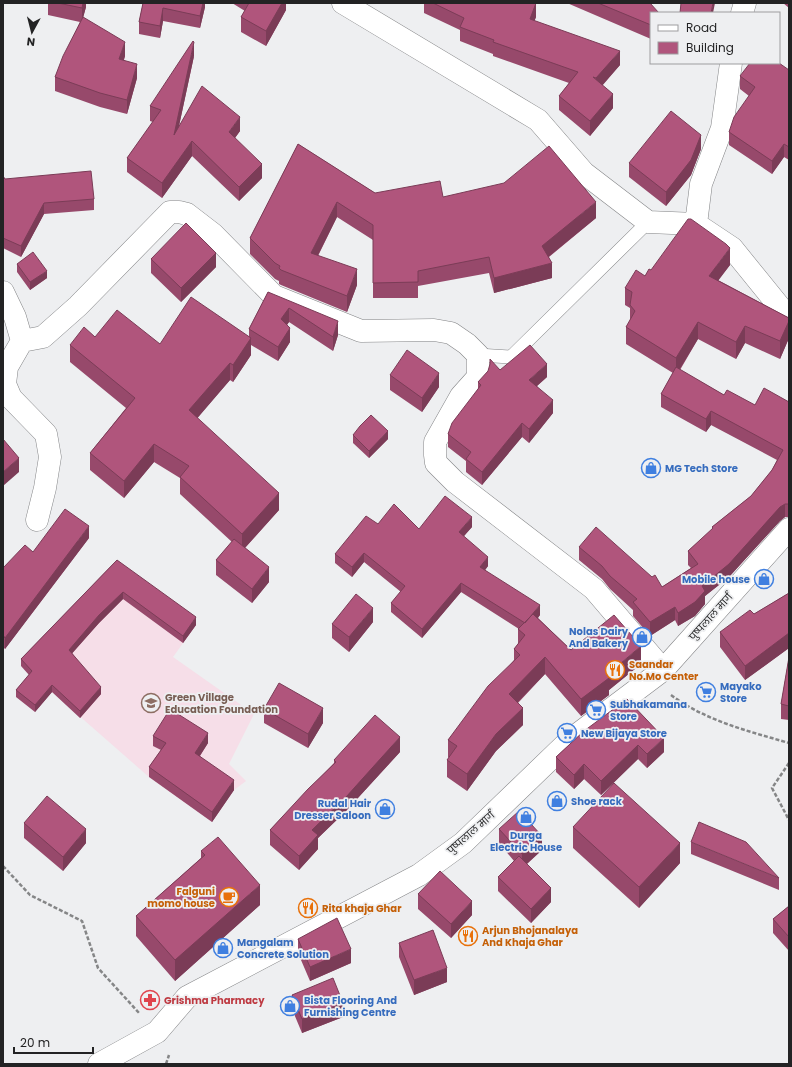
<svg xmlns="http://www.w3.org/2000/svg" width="792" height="1067" font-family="Poppins,'Noto Sans Devanagari',sans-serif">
<rect width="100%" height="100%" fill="#eeeff1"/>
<path fill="#f6dee8" d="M 117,567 L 196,625 L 173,657 L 254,714 L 229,764 L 246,781 L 234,790 L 212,822 L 149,777 L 52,692 Z"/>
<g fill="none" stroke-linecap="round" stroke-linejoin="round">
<defs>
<path id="service" d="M 478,355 L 511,357 L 648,222"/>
<path id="minor" d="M 343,3 L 538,120 L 584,173 L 648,222 L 696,224
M 742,13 L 745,3
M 731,63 L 722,128 L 701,184 L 696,224 L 732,248 L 783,311 L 789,315
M 3,292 L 15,317 L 22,341 L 43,337 L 78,306 L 170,212 L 179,212 L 187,214 L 213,234 L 274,296 L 361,331 L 434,330 L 451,333 L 467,344 L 478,355 L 478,377 L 461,396 L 435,442 L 435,455 L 436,463 L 455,482 L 594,589 L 663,670
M 22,341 L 7,367 L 5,384 L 11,398 L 46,434 L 50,457 L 45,488 L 37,520"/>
<path id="tertiary" d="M 99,1064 L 157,1032 L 187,997 L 419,875 L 463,843 L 570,740 L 663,670 L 789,529"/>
</defs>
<use href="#service" stroke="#838486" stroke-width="14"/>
<use href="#minor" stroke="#838486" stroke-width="23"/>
<use href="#tertiary" stroke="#838486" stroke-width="23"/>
<path stroke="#858687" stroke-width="2.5" stroke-dasharray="4 2" stroke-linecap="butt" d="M 671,695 C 706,721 748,731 789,743
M 789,763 L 772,788 L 789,820
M 3,866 L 30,895 L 82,921 L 98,968 L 140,1014
M 166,1064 L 169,1055"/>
<use href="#service" stroke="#fff" stroke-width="13"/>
<use href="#minor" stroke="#fff" stroke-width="22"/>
<use href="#tertiary" stroke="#fff" stroke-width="22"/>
</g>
<path fill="#97496b" d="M 48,3 L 86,3 L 86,7 L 83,17 L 125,56 L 124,60 L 137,78 L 127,114 L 100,107 L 55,91 L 55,77 L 80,22 L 48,15 Z
M 143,3 L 205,3 L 205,7 L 200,28 L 163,21 L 160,38 L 139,34 L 139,22 Z
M 232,3 L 286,3 L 286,10 L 266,46 L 241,32 L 241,17 L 245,11 Z
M 424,3 L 536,3 L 536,17 L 534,21 L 620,65 L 602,85 L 613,108 L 590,136 L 559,110 L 559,96 L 569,83 L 493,56 L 493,54 L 460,41 L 460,30 L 424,13 Z
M 567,3 L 650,3 L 651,13 L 651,39 Z
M 783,3 L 789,3 L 789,8 Z
M 194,56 L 179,126 L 240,131 L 235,138 L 262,178 L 239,201 L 192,156 L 162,198 L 127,172 L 127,158 L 153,122 L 150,121 L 150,106 Z
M 789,70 L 789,160 L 784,157 L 772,174 L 729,145 L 729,132 L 749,96 L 740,89 L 740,76 Z
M 298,144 L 375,193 L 443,197 L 596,218 L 549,257 L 552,278 L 494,293 L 489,273 L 418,286 L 418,298 L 373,298 L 373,240 L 337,217 L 318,256 L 357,285 L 347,312 L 281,285 L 279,284 L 279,281 L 275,279 L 250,254 L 250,238 Z
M 701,149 L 691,175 L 666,206 L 629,177 L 629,163 Z
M 3,176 L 5,179 L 94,199 L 94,210 L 44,214 L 21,257 L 3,248 Z
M 151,259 L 216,267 L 181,302 L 151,273 Z
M 17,264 L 47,278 L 30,290 L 17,272 Z
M 730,265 L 718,280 L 789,318 L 789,338 L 780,359 L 745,343 L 736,359 L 698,339 L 680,370 L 724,395 L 755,405 L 789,402 L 789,517 L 785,517 L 780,521 L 729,577 L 705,596 L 705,604 L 695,616 L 678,626 L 675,620 L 650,636 L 633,616 L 633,610 L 610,589 L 602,579 L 579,560 L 579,547 L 662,587 L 691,568 L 688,565 L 688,551 L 712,530 L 712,527 L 751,496 L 772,470 L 777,460 L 711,425 L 706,432 L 661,407 L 661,394 L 673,373 L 626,344 L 626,327 L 630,321 L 630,308 L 625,305 L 625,288 L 645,276 L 651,270 Z
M 268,292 L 338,335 L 333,351 L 289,322 L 287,325 L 290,342 L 278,361 L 251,345 L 251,355 L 233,382 L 230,380 L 197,418 L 279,510 L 245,548 L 269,582 L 252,603 L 216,575 L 216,560 L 232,542 L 180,494 L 180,478 L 154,462 L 124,498 L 90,470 L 90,453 L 126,408 L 70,362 L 70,345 L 95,337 L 160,344 L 249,336 L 249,329 Z
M 390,375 L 439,387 L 422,412 L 390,390 Z
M 547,377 L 537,386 L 553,413 L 529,443 L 522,437 L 482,485 L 466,472 L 466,461 L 448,447 L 448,434 L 478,389 L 478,382 Z
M 353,435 L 388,439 L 369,458 L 353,443 Z
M 378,524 L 419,529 L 472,527 L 463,536 L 488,566 L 485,570 L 540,615 L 538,618 L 571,650 L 641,664 L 609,690 L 609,695 L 581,716 L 545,674 L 518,703 L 523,725 L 496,751 L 467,791 L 447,777 L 447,760 L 449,758 L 448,757 L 448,740 L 514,660 L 514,649 L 518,644 L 518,629 L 519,629 L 461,592 L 422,638 L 391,612 L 391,603 L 401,592 L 364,562 L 352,577 L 335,563 L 335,554 Z
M 89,538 L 5,649 L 3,647 L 3,568 L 33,552 Z
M 117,560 L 196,625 L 183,643 L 123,599 L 99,623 L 72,653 L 101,694 L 80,718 L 52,692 L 35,712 L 16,697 L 16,690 L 29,675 L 21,666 L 21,659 Z
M 789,593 L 789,648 L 745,680 L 720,647 L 720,632 L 754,614 Z
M 373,622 L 349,652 L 332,638 L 332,624 Z
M 789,657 L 789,720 L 781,719 L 781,704 Z
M 264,709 L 323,723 L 308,748 L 264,723 Z
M 584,731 L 664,752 L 647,768 L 638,759 L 601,795 L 584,779 L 574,789 L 556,772 L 556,757 Z
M 153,736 L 208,743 L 200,756 L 234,790 L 212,822 L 149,777 L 149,767 L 161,750 L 153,746 Z
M 400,752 L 346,811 L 318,838 L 318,849 L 299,870 L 270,845 L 270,830 L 334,763 L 334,760 Z
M 24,823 L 86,843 L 63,871 L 24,838 Z
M 573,827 L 680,863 L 639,908 L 573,848 Z
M 499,829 L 542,850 L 527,864 L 551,902 L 531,923 L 498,891 L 498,877 L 514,861 L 499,843 Z
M 691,842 L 779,878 L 779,890 L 691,854 Z
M 201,851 L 260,905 L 175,981 L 136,936 L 136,916 L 201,858 Z
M 418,894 L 472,915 L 451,938 L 418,909 Z
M 789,906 L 789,951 L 773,933 L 773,919 Z
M 298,939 L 351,963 L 310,981 L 298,953 Z
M 399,943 L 447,982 L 414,995 L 399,957 Z
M 292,995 L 343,1017 L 302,1033 L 292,1009 Z"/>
<path fill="#7b3c57" d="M 83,3 L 86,3 L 86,7 L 82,22 L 82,8 Z
M 203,3 L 205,3 L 205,7 L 200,28 L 200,16 Z
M 282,3 L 286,3 L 286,10 L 266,46 L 266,31 Z
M 536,3 L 536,17 L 530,33 L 530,19 Z
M 713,3 L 715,3 L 713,13 L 711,13 Z
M 163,8 L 163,21 L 160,38 L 160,26 Z
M 125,42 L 125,56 L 119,73 L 119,59 Z
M 194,42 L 194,56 L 174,149 L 174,135 Z
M 620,51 L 620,65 L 596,93 L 596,78 Z
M 137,64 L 137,78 L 127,114 L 127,100 Z
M 613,94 L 613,108 L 590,136 L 590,121 Z
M 240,117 L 240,131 L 229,146 L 229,132 Z
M 701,135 L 701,149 L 691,175 L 666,206 L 666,192 Z
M 192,141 L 192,156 L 162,198 L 162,183 Z
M 784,144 L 784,157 L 772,174 L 772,161 Z
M 262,164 L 262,178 L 239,201 L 239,187 Z
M 337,202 L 337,217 L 311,269 L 311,253 Z
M 596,202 L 596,218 L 542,262 L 542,246 Z
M 44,203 L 44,214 L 21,257 L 21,246 Z
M 730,248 L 730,265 L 709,293 L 709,276 Z
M 216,253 L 216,267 L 181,302 L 181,288 Z
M 552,263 L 552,278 L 494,293 L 494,278 Z
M 357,269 L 357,285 L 347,312 L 347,296 Z
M 47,271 L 47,278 L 30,290 L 30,282 Z
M 289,308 L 289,322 L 281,333 L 281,319 Z
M 338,321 L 338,335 L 333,351 L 333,337 Z
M 789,321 L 789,338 L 780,359 L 780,341 Z
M 698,322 L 698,339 L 676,375 L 676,358 Z
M 745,326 L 745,343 L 736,359 L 736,342 Z
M 290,328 L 290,342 L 278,361 L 278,347 Z
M 251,338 L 251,355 L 233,382 L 233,365 Z
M 230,363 L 230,380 L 189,428 L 189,410 Z
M 547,364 L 547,377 L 529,393 L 529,380 Z
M 439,373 L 439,387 L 422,412 L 422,398 Z
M 553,400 L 553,413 L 529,443 L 529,429 Z
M 711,411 L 711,425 L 706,432 L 706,419 Z
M 522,423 L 522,437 L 482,485 L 482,472 Z
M 388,431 L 388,439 L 369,458 L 369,451 Z
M 154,444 L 154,462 L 124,498 L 124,481 Z
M 19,458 L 19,472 L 3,486 L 3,472 Z
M 279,493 L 279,510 L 242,551 L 242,534 Z
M 785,504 L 785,517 L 780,521 L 729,577 L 705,596 L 705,604 L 695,616 L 678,626 L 678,613 L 702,586 L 780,507 Z
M 472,517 L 472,527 L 459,542 L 459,532 Z
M 89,526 L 89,538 L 5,649 L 5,638 Z
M 364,553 L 364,562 L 352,577 L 352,567 Z
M 488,557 L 488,566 L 480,577 L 480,567 Z
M 269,567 L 269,582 L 252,603 L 252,589 Z
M 461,583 L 461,592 L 422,638 L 422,629 Z
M 123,592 L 123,599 L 99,623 L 69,657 L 69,650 L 99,615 Z
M 540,605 L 540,615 L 525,633 L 525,623 Z
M 675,607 L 675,620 L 650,636 L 650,622 Z
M 373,608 L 373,622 L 349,652 L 349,637 Z
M 196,617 L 196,625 L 183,643 L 183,636 Z
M 789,633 L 789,648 L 745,680 L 745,666 Z
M 641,646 L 641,664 L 609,690 L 609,695 L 581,716 L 581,699 L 607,675 Z
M 545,657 L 545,674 L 509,711 L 509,694 Z
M 52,685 L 52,692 L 35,712 L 35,705 Z
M 101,687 L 101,694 L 80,718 L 80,711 Z
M 323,708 L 323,723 L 308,748 L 308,734 Z
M 523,708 L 523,725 L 496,751 L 467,791 L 467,774 L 496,734 Z
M 208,733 L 208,743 L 195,763 L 195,753 Z
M 400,737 L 400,752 L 346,811 L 318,838 L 318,849 L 299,870 L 299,856 L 312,830 Z
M 664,738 L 664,752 L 647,768 L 647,754 Z
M 638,745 L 638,759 L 601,795 L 601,781 Z
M 584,764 L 584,779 L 574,789 L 574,775 Z
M 234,780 L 234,790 L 212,822 L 212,812 Z
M 86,829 L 86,843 L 63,871 L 63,857 Z
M 542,836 L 542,850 L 522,868 L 522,854 Z
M 680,843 L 680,863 L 639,908 L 639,887 Z
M 260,885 L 260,905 L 175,981 L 175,960 Z
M 551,888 L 551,902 L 531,923 L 531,909 Z
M 472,901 L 472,915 L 451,938 L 451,924 Z
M 351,949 L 351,963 L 310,981 L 310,967 Z
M 447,968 L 447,982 L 414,995 L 414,980 Z
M 343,1003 L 343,1017 L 302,1033 L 302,1019 Z"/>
<path fill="#b0557c" stroke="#7b3c57" d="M 58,3 L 83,3 L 82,8 Z
M 143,3 L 203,3 L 200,16 L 163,8 L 160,26 L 139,22 Z
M 249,3 L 282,3 L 266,31 L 241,17 Z
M 433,3 L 536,3 L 530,19 L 620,51 L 596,78 L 593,77 L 613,94 L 590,121 L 559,96 L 578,72 L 493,42 L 494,40 L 460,27 L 464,18 Z
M 598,3 L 650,3 L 659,13 L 651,13 L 651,25 Z
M 681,3 L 713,3 L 711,13 L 680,13 Z
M 83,17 L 125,42 L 119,59 L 137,64 L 127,100 L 100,93 L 55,77 L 63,56 Z
M 193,41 L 194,42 L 174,135 L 202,86 L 240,117 L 229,132 L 262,164 L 239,187 L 192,141 L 162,183 L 127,158 L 161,110 L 150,106 Z
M 750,63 L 779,63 L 789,70 L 789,147 L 784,144 L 772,161 L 729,132 L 734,117 L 755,87 L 740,76 Z
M 671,111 L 701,135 L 691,160 L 666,192 L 629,163 Z
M 298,144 L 375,193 L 440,181 L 443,197 L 504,183 L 549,146 L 596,202 L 542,246 L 552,263 L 494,278 L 489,257 L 418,271 L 418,282 L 373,283 L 373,225 L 337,202 L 311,253 L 357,269 L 347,296 L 281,270 L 279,268 L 280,266 L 275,263 L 250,238 Z
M 91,171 L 94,199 L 44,203 L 21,246 L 3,238 L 3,176 L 5,179 Z
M 688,219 L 691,219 L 726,244 L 730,248 L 709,276 L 789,318 L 789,321 L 780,341 L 745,326 L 736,342 L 698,322 L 676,358 L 626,327 L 635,311 L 630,305 L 632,292 L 625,288 L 636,270 L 645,276 L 649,269 L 651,270 Z
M 186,223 L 216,253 L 181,288 L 151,259 Z
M 33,252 L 47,271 L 30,282 L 17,264 Z
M 268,292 L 338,321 L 333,337 L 289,308 L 281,319 L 290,328 L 278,347 L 249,329 Z
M 191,297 L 251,338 L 233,365 L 230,363 L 189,410 L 279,493 L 242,534 L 180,477 L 189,466 L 154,444 L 124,481 L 90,453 L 135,398 L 70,345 L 84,327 L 95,337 L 117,310 L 160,344 Z
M 530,345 L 547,364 L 529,380 L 553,400 L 529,429 L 522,423 L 482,472 L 466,459 L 471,452 L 448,434 L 452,423 L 481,385 L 478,382 L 488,371 L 490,364 L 490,359 L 500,370 Z
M 407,350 L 439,373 L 422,398 L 390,375 Z
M 676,367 L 724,395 L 727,390 L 755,405 L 764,388 L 789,402 L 789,504 L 785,504 L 780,507 L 729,564 L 702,586 L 705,591 L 695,602 L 678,613 L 675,607 L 650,622 L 633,602 L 637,599 L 610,576 L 602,566 L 579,547 L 596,527 L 652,577 L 655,575 L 662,587 L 698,564 L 688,551 L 713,528 L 712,527 L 751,496 L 772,470 L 783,450 L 711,411 L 706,419 L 661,394 Z
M 371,415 L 388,431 L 369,451 L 353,435 L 360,426 Z
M 3,439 L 19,458 L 3,472 Z
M 445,496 L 472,517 L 459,532 L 488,557 L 480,567 L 540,605 L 525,623 L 461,583 L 422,629 L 391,603 L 405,586 L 364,553 L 352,567 L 335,554 L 366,516 L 378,524 L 394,504 L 419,529 Z
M 65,509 L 89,526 L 5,638 L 3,635 L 3,568 L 25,545 L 33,552 Z
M 234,539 L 269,567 L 252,589 L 216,560 Z
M 117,560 L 196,617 L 183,636 L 123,592 L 99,615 L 69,650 L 101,687 L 80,711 L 52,685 L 35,705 L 16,690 L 32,671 L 21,659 Z
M 789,593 L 789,633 L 745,666 L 720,632 L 750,610 L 754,614 Z
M 356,594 L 373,608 L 349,637 L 332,624 Z
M 533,614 L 571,650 L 614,615 L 641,646 L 607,675 L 609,678 L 581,699 L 545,657 L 509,694 L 523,708 L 496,734 L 467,774 L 447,760 L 457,746 L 448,740 L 488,686 L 520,655 L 514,649 L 525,635 L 518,629 Z
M 789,657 L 789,706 L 781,704 Z
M 279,683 L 323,708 L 308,734 L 264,709 Z
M 627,699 L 664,738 L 647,754 L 638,745 L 601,781 L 584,764 L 574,775 L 556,757 L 584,731 Z
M 170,709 L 208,733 L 195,753 L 234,780 L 212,812 L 149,767 L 166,743 L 153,736 Z
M 375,715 L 400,737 L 346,797 L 312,830 L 318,835 L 299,856 L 270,830 L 308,789 L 336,762 L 334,760 Z
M 614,783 L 680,843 L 639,887 L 573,827 Z
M 47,796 L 86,829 L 63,857 L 24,823 Z
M 519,811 L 542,836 L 522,854 L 499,829 Z
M 699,822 L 746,842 L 779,878 L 691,842 Z
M 218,837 L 260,885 L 175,960 L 136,916 L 205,855 L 201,851 Z
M 519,856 L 551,888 L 531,909 L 498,877 Z
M 440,871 L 472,901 L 451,924 L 418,894 Z
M 789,906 L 789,937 L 773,919 Z
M 337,918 L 351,949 L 310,967 L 298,939 Z
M 433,930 L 447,968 L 414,980 L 399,943 Z
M 333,978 L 343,1003 L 302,1019 L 292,995 Z"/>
<defs>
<symbol id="shop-ring" viewBox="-11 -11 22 22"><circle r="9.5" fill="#eeeff1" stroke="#3f7fe0" stroke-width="1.5"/><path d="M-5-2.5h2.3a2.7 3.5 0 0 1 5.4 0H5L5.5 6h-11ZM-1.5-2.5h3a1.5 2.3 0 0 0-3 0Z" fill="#3f7fe0"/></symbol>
<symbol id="restaurant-ring" viewBox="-11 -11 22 22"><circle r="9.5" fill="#eeeff1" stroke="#e8710a" stroke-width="1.5"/><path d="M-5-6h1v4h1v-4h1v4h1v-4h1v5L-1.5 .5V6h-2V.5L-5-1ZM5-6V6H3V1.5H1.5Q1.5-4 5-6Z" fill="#e8710a"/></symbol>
<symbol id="supermarket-ring" viewBox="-11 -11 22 22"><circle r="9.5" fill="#eeeff1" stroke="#3f7fe0" stroke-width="1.5"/><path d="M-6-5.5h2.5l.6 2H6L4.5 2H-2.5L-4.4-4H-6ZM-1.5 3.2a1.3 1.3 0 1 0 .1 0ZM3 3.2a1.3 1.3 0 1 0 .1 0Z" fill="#3f7fe0"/></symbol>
<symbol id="school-ring" viewBox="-11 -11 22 22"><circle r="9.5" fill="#eeeff1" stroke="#8d6e63" stroke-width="1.5"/><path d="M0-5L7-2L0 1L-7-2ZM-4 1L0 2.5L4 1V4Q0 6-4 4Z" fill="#8d6e63"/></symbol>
<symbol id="cafe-ring" viewBox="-11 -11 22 22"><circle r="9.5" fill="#eeeff1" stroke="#e8710a" stroke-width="1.5"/><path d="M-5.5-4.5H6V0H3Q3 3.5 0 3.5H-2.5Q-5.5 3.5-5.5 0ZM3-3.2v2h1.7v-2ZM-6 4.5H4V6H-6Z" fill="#e8710a"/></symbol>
<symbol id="pharmacy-ring" viewBox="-11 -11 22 22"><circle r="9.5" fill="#eeeff1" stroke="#e0444e" stroke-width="1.5"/><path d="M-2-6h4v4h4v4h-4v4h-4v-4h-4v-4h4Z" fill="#e0444e"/></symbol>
</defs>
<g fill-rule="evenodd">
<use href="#shop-ring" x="640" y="457" width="22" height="22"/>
<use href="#shop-ring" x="753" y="568" width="22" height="22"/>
<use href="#shop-ring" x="631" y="626" width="22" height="22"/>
<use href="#restaurant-ring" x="604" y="659" width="22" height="22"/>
<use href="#supermarket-ring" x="695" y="681" width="22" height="22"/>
<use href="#school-ring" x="140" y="692" width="22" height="22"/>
<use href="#supermarket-ring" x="585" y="699" width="22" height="22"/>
<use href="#supermarket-ring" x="556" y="722" width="22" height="22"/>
<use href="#shop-ring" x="546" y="790" width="22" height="22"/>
<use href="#shop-ring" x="374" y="798" width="22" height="22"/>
<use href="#shop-ring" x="515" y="806" width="22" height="22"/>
<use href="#cafe-ring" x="218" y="886" width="22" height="22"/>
<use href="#restaurant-ring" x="297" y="897" width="22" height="22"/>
<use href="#restaurant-ring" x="457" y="925" width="22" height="22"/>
<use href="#shop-ring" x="212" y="937" width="22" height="22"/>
<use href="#pharmacy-ring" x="139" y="989" width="22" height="22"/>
<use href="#shop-ring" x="279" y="995" width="22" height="22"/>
</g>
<g text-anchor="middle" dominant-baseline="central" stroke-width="3.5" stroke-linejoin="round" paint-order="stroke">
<g font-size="10" font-weight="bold" fill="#366cbe" stroke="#eeeff1" text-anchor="start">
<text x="665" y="468">MG Tech Store</text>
<text x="750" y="579" text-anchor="end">Mobile house</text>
<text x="628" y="631" text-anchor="end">Nolas Dairy<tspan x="628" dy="12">And Bakery</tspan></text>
<text x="720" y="686">Mayako<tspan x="720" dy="12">Store</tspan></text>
<text x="610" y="704">Subhakamana<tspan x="610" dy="12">Store</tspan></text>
<text x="581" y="733">New Bijaya Store</text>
<text x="571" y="801">Shoe rack</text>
<text x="371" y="803" text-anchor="end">Rudal Hair<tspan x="371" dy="12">Dresser Saloon</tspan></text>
<text x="526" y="835" text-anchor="middle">Durga<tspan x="526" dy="12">Electric House</tspan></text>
<text x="237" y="942">Mangalam<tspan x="237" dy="12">Concrete Solution</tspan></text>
<text x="304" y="1000">Bista Flooring And<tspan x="304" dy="12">Furnishing Centre</tspan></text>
</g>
<g font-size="10" fill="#232324" stroke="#eeeff1">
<text transform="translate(711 617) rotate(-48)">पुष्पलाल मार्ग</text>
<text transform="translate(471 833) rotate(-41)">पुष्पलाल मार्ग</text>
</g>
<g font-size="10" font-weight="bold" fill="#c56008" stroke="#eeeff1" text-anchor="start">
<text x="629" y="664">Saandar<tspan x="629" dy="12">No.Mo Center</tspan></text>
<text x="215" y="891" text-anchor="end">Falguni<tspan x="215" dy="12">momo house</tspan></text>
<text x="322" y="908">Rita khaja Ghar</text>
<text x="482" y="930">Arjun Bhojanalaya<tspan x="482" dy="12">And Khaja Ghar</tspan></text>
</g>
<g font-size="10" font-weight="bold" fill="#785e54" stroke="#eeeff1" text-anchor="start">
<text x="165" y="697">Green Village<tspan x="165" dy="12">Education Foundation</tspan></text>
</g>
<g font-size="10" font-weight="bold" fill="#be3a42" stroke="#eeeff1" text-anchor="start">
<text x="164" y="1000">Grishma Pharmacy</text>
</g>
</g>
<rect width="792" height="1067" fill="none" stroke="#232324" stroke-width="8"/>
<rect x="650" y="12" width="130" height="52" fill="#eeeff1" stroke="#9d9d9f"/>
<rect x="658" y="25" width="20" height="6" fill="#ffffff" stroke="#9d9d9f"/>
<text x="686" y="32" font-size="12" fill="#232324">Road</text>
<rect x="658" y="42" width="20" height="12" fill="#b0557c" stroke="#9d9d9f"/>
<text x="686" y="52" font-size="12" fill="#232324">Building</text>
<g transform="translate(32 32) rotate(187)" stroke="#eeeff1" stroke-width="3" paint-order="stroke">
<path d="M0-3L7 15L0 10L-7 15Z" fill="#232324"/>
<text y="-6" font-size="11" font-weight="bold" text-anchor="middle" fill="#232324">N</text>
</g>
<path d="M14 1047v6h79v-6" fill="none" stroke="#232324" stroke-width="2"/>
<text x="20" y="1047" font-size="12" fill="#232324" stroke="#eeeff1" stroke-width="3" paint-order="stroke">20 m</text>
</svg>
